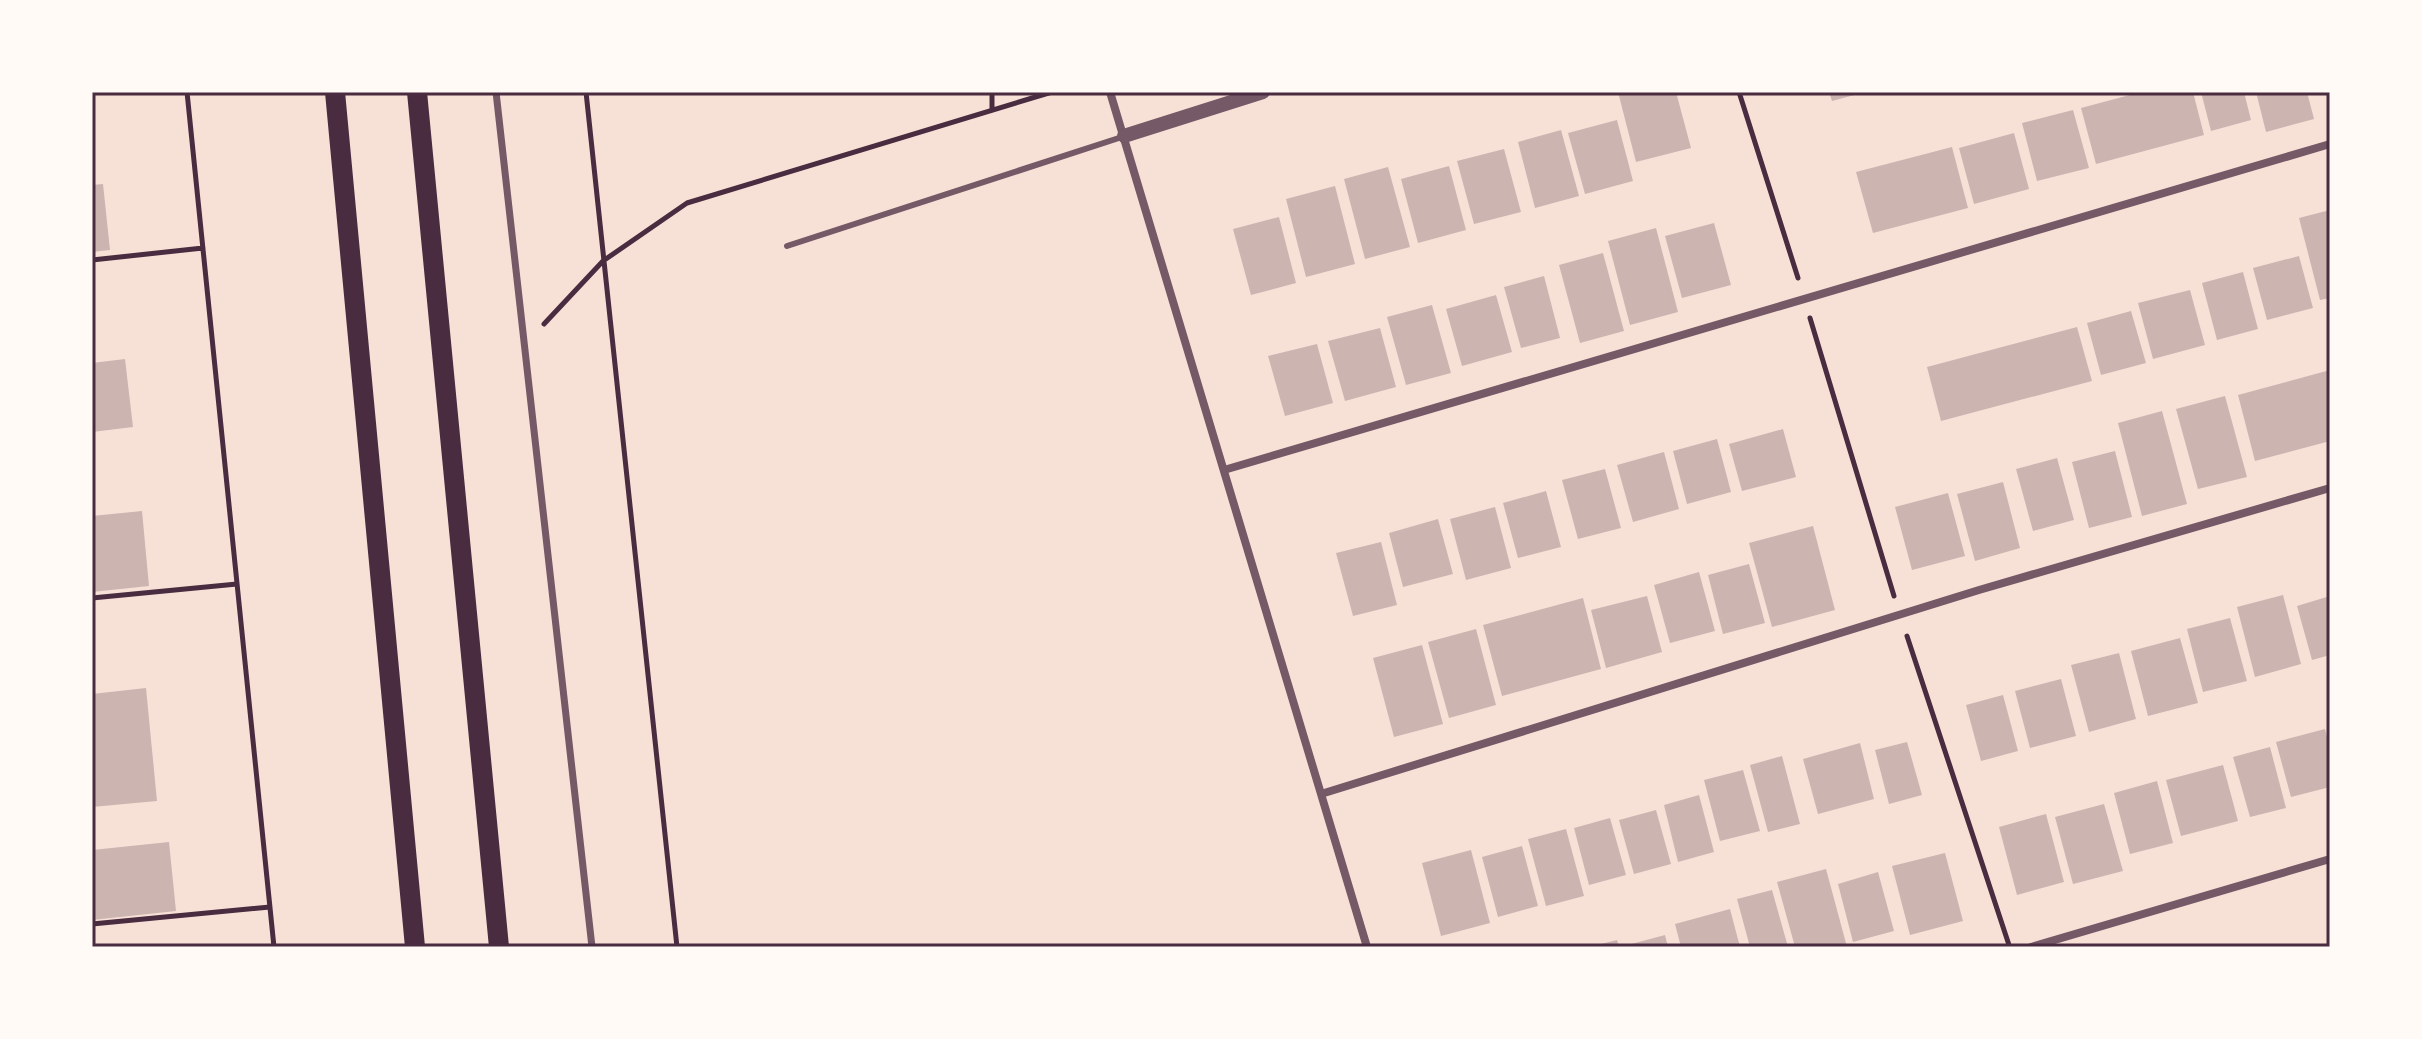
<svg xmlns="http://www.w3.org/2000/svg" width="2422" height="1039" font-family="'Golos Text',sans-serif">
<rect width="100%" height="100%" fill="#f7e1d7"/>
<path fill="#ccb4b1" d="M 1618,92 L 1676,92 L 1691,148 L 1636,162 Z
M 1829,92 L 1861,92 L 1862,93 L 1832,101 Z
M 2141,92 L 2193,92 L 2204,135 L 2096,164 L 2081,108 Z
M 2201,92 L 2244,92 L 2251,120 L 2211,131 Z
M 2256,92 L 2307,92 L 2314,119 L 2266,132 Z
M 2073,110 L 2089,168 L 2037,181 L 2022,123 Z
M 1617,120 L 1633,181 L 1585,194 L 1568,133 Z
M 1561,130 L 1579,196 L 1535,208 L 1518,142 Z
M 2014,133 L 2029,189 L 1974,204 L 1959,148 Z
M 1952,147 L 1968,208 L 1873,233 L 1856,172 Z
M 1504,149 L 1521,212 L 1474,224 L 1457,161 Z
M 1449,166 L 1466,230 L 1418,243 L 1401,179 Z
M 1388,167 L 1410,247 L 1365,259 L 1344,179 Z
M 103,184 L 110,250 L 92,252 L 92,185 Z
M 1335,186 L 1355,264 L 1306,277 L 1286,199 Z
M 2330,210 L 2330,298 L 2320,300 L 2299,218 Z
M 1279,217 L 1296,283 L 1251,295 L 1233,229 Z
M 1714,223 L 1731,285 L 1682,298 L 1665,236 Z
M 1656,228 L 1678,312 L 1630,325 L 1608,241 Z
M 1603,253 L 1624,331 L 1580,343 L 1559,265 Z
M 2299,256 L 2313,308 L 2267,320 L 2253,268 Z
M 2243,272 L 2258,329 L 2217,340 L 2202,283 Z
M 1544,276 L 1560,338 L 1521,348 L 1504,287 Z
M 2190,290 L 2205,345 L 2153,359 L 2138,303 Z
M 1496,295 L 1512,352 L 1462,366 L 1446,309 Z
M 1432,305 L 1451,373 L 1406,385 L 1387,317 Z
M 2131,311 L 2146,363 L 2101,375 L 2087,323 Z
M 2077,327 L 2092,381 L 1941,421 L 1927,367 Z
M 1380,328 L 1396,387 L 1345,401 L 1328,341 Z
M 1317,344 L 1333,403 L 1285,416 L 1268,356 Z
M 125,359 L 133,427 L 92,432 L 92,363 Z
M 2330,370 L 2330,441 L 2255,461 L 2238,395 Z
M 2225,396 L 2247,477 L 2198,489 L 2176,409 Z
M 2162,411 L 2187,504 L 2142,516 L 2118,423 Z
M 1783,429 L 1796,477 L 1742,491 L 1729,444 Z
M 1717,439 L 1731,492 L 1687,504 L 1673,451 Z
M 2115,451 L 2132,517 L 2089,528 L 2072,462 Z
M 1664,452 L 1679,509 L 1633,522 L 1617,465 Z
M 2057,458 L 2074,520 L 2033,531 L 2016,469 Z
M 1605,469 L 1621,528 L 1578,539 L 1562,480 Z
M 2003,482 L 2020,548 L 1975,561 L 1957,494 Z
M 1546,491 L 1561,547 L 1518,558 L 1503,503 Z
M 1948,493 L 1965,556 L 1912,570 L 1895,507 Z
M 1495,507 L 1511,568 L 1466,580 L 1450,519 Z
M 142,511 L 149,586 L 92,592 L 92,516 Z
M 1438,519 L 1453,574 L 1403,587 L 1389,533 Z
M 1813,526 L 1835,610 L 1772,627 L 1749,543 Z
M 1381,542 L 1397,605 L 1353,616 L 1336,553 Z
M 1749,564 L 1765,623 L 1723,634 L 1708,575 Z
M 1699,572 L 1715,631 L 1670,643 L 1654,585 Z
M 2283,595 L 2301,664 L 2255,677 L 2237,607 Z
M 1647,596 L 1662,652 L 1606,668 L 1591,610 Z
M 2330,596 L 2330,655 L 2312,660 L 2297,606 Z
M 1583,598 L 1601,669 L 1502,696 L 1483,625 Z
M 2230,618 L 2247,681 L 2203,692 L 2187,629 Z
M 1476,629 L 1496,705 L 1449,718 L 1428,642 Z
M 2180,638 L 2198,703 L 2148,716 L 2131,651 Z
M 1422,645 L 1443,724 L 1394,737 L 1373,658 Z
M 2119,653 L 2136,719 L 2089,732 L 2071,665 Z
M 2061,679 L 2076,736 L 2030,748 L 2015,691 Z
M 146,688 L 157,801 L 92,807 L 92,694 Z
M 2003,695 L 2018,751 L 1981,761 L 1966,705 Z
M 2325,729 L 2330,749 L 2330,787 L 2291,797 L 2276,742 Z
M 1907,742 L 1922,795 L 1889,804 L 1875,750 Z
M 1860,743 L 1874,799 L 1818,814 L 1803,759 Z
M 2270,747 L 2286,808 L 2250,817 L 2233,757 Z
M 1782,756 L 1800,824 L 1768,832 L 1750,765 Z
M 2223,765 L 2238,821 L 2181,836 L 2166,780 Z
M 1743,770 L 1760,831 L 1720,841 L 1704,780 Z
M 2157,781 L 2173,843 L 2130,854 L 2114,793 Z
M 1699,795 L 1714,852 L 1678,862 L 1664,805 Z
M 2104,804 L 2123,871 L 2073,884 L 2055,817 Z
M 1656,810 L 1671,864 L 1634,874 L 1619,820 Z
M 2046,814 L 2064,882 L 2017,895 L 1999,827 Z
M 1610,818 L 1626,875 L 1589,885 L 1574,828 Z
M 1566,829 L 1584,896 L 1546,906 L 1528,839 Z
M 169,842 L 176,911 L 92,920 L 92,850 Z
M 1522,846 L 1538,906 L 1498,917 L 1482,857 Z
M 1471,850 L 1490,923 L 1441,936 L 1422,863 Z
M 1945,853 L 1963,921 L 1910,935 L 1892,866 Z
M 1826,869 L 1847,947 L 1795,947 L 1777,882 Z
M 1878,872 L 1894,931 L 1853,942 L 1838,884 Z
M 1772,890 L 1788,947 L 1750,947 L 1737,899 Z
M 1730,909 L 1740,947 L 1681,947 L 1675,924 Z
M 1665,935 L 1668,947 L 1624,947 L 1624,946 Z
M 1617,940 L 1619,947 L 1593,947 L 1593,946 Z"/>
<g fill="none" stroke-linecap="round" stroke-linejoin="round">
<path stroke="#4a2c40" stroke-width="5" d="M 187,92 L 274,947
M 586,92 L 677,947
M 1739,92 L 1798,278
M 992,110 L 992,92
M 92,260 L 203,248
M 1810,318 L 1894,596
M 544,324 L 603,261 L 687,203 L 1052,92
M 92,598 L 237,584
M 1907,636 L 2009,945
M 92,924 L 270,907"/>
<path stroke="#755966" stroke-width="6" d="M 787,246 L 1122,137"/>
<path stroke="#755966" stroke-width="7" d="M 496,92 L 592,947"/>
<path stroke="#755966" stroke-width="8" d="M 1110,92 L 1367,947
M 1224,470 L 2330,144
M 1321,794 L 1979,590 L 2330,488
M 2031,947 L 2330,859"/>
<path stroke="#755966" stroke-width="14" d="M 1124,136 L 1263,92"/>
<path stroke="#4a2c40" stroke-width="20" d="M 335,92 L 415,947
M 417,92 L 499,947"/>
</g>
<rect width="2422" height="1039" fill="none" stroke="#fffaf5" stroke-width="188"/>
<rect x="94" y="94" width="2234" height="851" fill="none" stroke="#4a2c40" stroke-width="3"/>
</svg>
